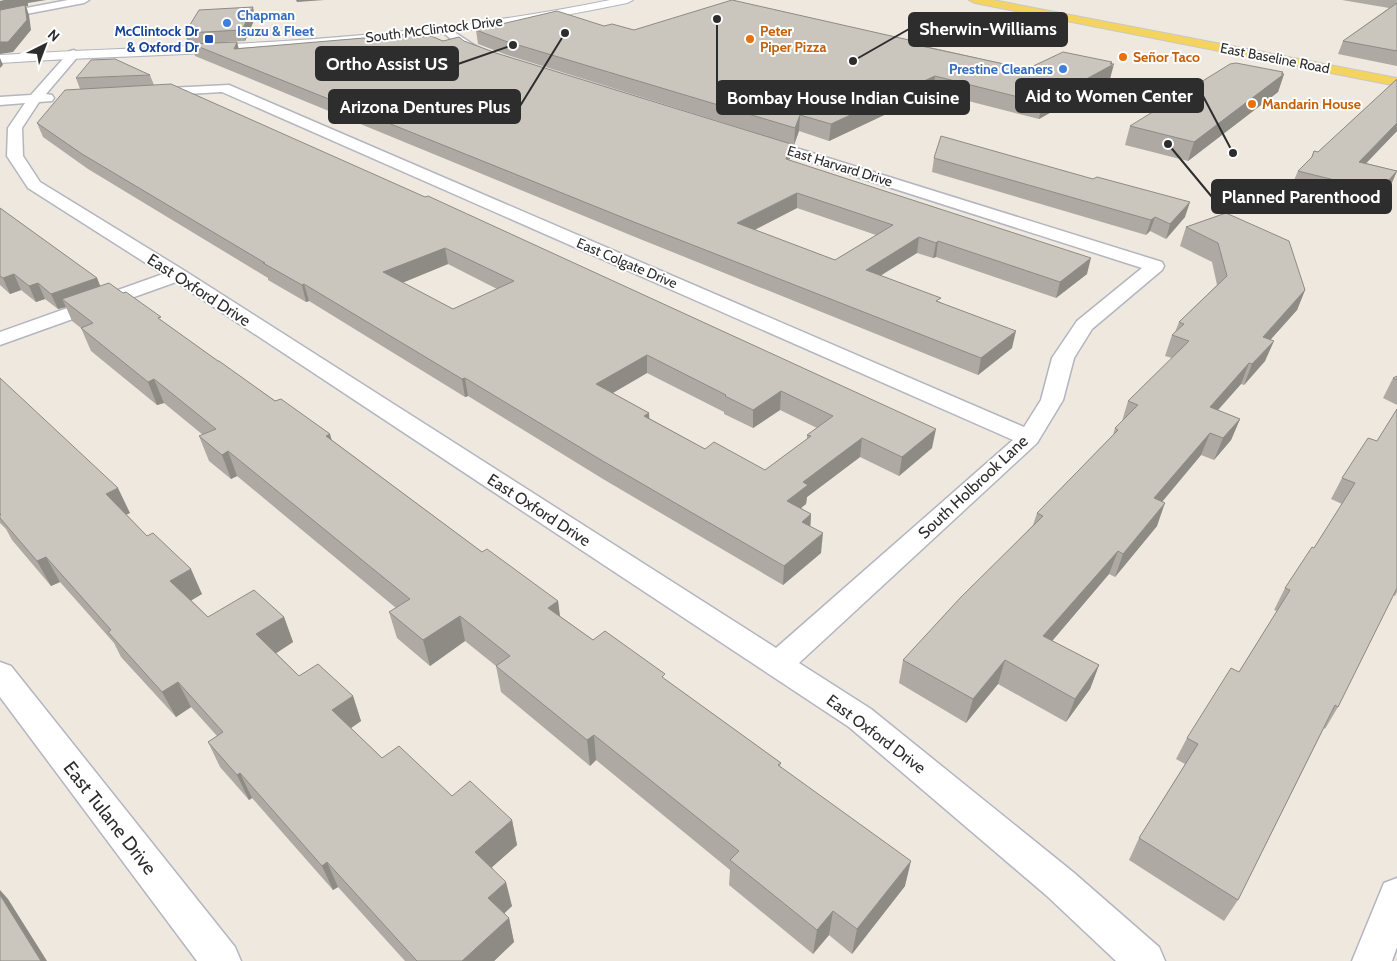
<svg xmlns="http://www.w3.org/2000/svg" width="1397" height="961" font-family="Cabin,sans-serif">
<rect width="100%" height="100%" fill="#eee8df"/>
<g fill="none" stroke-linecap="round" stroke-linejoin="round">
<defs>
<path id="minor" d="M 68,0 L 89,0 L 84,3 L 0,19 L 0,13 Z
M 445,26 L 474,45 L 491,54 L 485,58 L 466,51 L 441,31 L 439,29 Z
M 74,50 L 80,54 L 46,94 L 52,95 L 54,98 L 52,101 L 39,102 L 22,128 L 23,156 L 40,182 L 185,271 L 776,648 L 1013,440 L 222,92 L 152,96 L 145,92 L 147,89 L 229,85 L 1024,427 L 1041,400 L 1052,358 L 1077,321 L 1142,268 L 754,144 L 752,141 L 754,138 L 764,138 L 1162,262 L 1164,266 L 1162,270 L 1092,329 L 1074,358 L 1063,400 L 1037,443 L 799,663 L 871,709 L 1073,872 L 1159,947 L 1165,961 L 1116,961 L 1047,896 L 849,727 L 176,282 L 0,345 L 0,332 L 163,274 L 28,188 L 7,156 L 8,128 L 25,103 L 0,105 L 0,97 L 31,95 L 70,51 Z
M 0,662 L 11,666 L 235,947 L 241,961 L 197,961 L 0,697 Z
M 1397,878 L 1397,947 L 1392,961 L 1352,961 L 1384,883 Z"/>
<path id="secondary" d="M 610,0 L 633,0 L 627,3 C 513,27 399,41 283,49 C 189,55 94,57 0,63 L 0,55 C 94,49 189,47 284,41 C 393,34 503,22 610,0 Z"/>
<path id="primary" d="M 969,0 L 993,0 L 1397,78 L 1397,86 L 975,3 Z"/>
</defs>
<use href="#minor" stroke="#b3b5c0" stroke-width="3"/>
<use href="#secondary" stroke="#b3b5c0" stroke-width="2"/>
<use href="#primary" stroke="#c8c8c8" stroke-width="2"/>
<use href="#minor" fill="#fff" fill-rule="evenodd"/>
<use href="#secondary" fill="#fff" fill-rule="evenodd"/>
<use href="#primary" fill="#f4d45e" fill-rule="evenodd"/>
</g>
<path fill="#aeaaa3" fill-rule="evenodd" d="M 1342,0 L 1397,0 L 1397,66 L 1338,54 L 1343,41 L 1389,8 Z
M 255,18 L 245,41 L 223,42 L 239,48 L 420,37 L 443,41 L 464,41 L 496,53 L 791,144 L 789,160 L 1087,274 L 1056,298 L 936,257 L 933,258 L 917,253 L 880,275 L 940,302 L 1012,348 L 978,375 L 635,237 L 195,56 L 192,44 L 188,44 L 185,33 ZM 797,208 L 876,235 L 835,260 L 754,230 Z
M 604,26 L 634,30 L 916,44 L 1027,69 L 1112,62 L 1110,79 L 1039,119 L 933,92 L 829,141 L 799,131 L 794,145 L 507,55 L 478,44 L 476,30 Z
M 1283,72 L 1282,74 L 1284,74 L 1278,92 L 1188,161 L 1125,145 L 1130,126 Z
M 150,75 L 154,85 L 932,448 L 899,476 L 860,457 L 807,497 L 806,504 L 801,508 L 811,514 L 810,526 L 821,553 L 783,585 L 603,479 L 468,396 L 465,397 L 309,301 L 306,302 L 268,280 L 268,278 L 88,169 L 43,137 L 37,123 L 80,89 L 76,78 ZM 448,264 L 497,289 L 453,309 L 402,283 ZM 647,373 L 724,412 L 724,414 L 753,428 L 780,410 L 817,428 L 807,435 L 807,439 L 765,470 L 705,449 L 649,418 L 649,413 L 613,393 Z
M 1397,79 L 1397,131 L 1366,163 L 1397,171 L 1390,187 L 1371,208 L 1291,187 L 1298,171 L 1311,158 L 1314,151 L 1318,152 Z
M 934,158 L 1185,217 L 1166,239 L 1150,231 L 1146,235 L 932,172 Z
M 0,208 L 97,278 L 100,286 L 163,322 L 218,361 L 332,440 L 482,552 L 558,601 L 560,616 L 593,640 L 666,680 L 781,763 L 780,766 L 905,886 L 852,954 L 829,935 L 813,954 L 729,885 L 730,870 L 596,760 L 590,766 L 501,692 L 496,666 L 465,641 L 430,666 L 397,638 L 389,612 L 396,608 L 237,476 L 231,479 L 209,461 L 199,436 L 203,435 L 164,403 L 157,405 L 91,351 L 81,328 L 72,321 L 66,307 L 58,309 L 45,299 L 36,302 L 21,290 L 10,294 L 0,285 Z
M 1226,213 L 1305,290 L 1297,310 L 1270,340 L 1265,361 L 1244,385 L 1241,384 L 1218,410 L 1240,419 L 1231,440 L 1214,460 L 1201,455 L 1162,502 L 1157,526 L 1115,577 L 1109,574 L 1052,641 L 1099,665 L 1090,689 L 1066,722 L 998,684 L 966,723 L 899,683 L 903,660 L 1033,525 L 1037,513 L 1113,435 L 1115,428 L 1122,421 L 1128,401 L 1172,358 L 1165,356 L 1172,335 L 1175,332 L 1179,322 L 1217,285 L 1212,262 L 1180,246 L 1186,227 Z
M 1397,376 L 1397,405 L 1383,398 L 1393,378 Z
M 0,378 L 130,513 L 126,514 L 202,594 L 191,600 L 208,617 L 284,617 L 293,642 L 276,653 L 299,676 L 353,696 L 361,721 L 351,728 L 382,758 L 452,796 L 512,820 L 517,845 L 492,867 L 512,906 L 504,913 L 509,918 L 514,942 L 494,961 L 405,961 L 338,887 L 333,890 L 252,798 L 249,800 L 220,767 L 208,742 L 217,736 L 191,707 L 176,717 L 121,657 L 114,643 L 60,582 L 51,586 L 12,540 L 6,529 L 0,523 Z
M 1397,409 L 1397,592 L 1395,596 L 1393,595 L 1338,707 L 1325,729 L 1324,728 L 1238,900 L 1224,921 L 1129,860 L 1139,838 L 1185,764 L 1176,759 L 1187,738 L 1239,672 L 1277,611 L 1274,610 L 1285,588 L 1314,548 L 1342,504 L 1331,499 L 1342,478 L 1377,441 Z"/>
<path fill="#8d8b84" d="M 4,0 L 46,0 L 28,3 L 28,6 L 26,6 L 29,15 L 31,30 L 13,52 L 0,54 L 0,1 Z
M 296,0 L 324,0 L 297,2 Z
M 253,7 L 255,18 L 245,41 L 242,30 Z
M 237,42 L 240,53 L 234,49 Z
M 0,58 L 3,65 L 0,68 Z
M 1112,62 L 1112,66 L 1114,64 L 1110,79 L 1039,119 L 1042,103 Z
M 1283,72 L 1282,76 L 1284,74 L 1278,92 L 1188,161 L 1194,142 Z
M 935,76 L 933,92 L 829,141 L 831,124 Z
M 800,115 L 799,131 L 794,145 L 795,128 Z
M 1397,123 L 1397,131 L 1352,178 L 1359,162 Z
M 791,144 L 790,158 L 785,173 L 786,159 Z
M 1397,171 L 1390,187 L 1371,208 L 1379,191 Z
M 797,193 L 797,208 L 737,239 L 737,223 Z
M 1190,202 L 1185,217 L 1166,239 L 1170,224 Z
M 1155,217 L 1150,231 L 1146,235 L 1151,220 Z
M 919,237 L 917,253 L 864,286 L 866,270 Z
M 938,241 L 936,257 L 933,258 L 936,243 Z
M 445,248 L 448,264 L 387,289 L 383,272 Z
M 1091,258 L 1087,274 L 1056,298 L 1060,282 Z
M 14,274 L 21,290 L 10,294 L 3,278 Z
M 97,278 L 103,293 L 62,299 L 66,307 L 58,309 L 51,294 Z
M 38,283 L 45,299 L 36,302 L 29,286 Z
M 304,284 L 309,301 L 306,302 L 302,285 Z
M 1305,290 L 1297,310 L 1254,358 L 1263,337 Z
M 1016,331 L 1012,348 L 978,375 L 981,358 Z
M 1274,341 L 1265,361 L 1244,385 L 1252,364 Z
M 647,355 L 647,373 L 597,402 L 596,384 Z
M 1249,363 L 1241,384 L 1201,429 L 1210,407 Z
M 465,378 L 468,396 L 465,397 L 462,379 Z
M 154,379 L 164,403 L 157,405 L 148,382 Z
M 781,391 L 780,410 L 753,428 L 753,410 Z
M 649,413 L 650,431 L 644,416 Z
M 1240,419 L 1231,440 L 1214,460 L 1223,438 Z
M 936,429 L 932,448 L 899,476 L 902,457 Z
M 1210,433 L 1201,455 L 1146,521 L 1154,498 Z
M 330,434 L 337,458 L 326,436 Z
M 862,438 L 860,457 L 807,497 L 806,504 L 786,520 L 787,501 L 803,482 Z
M 228,451 L 237,476 L 231,479 L 222,455 Z
M 118,488 L 130,513 L 117,519 L 106,494 Z
M 1165,503 L 1157,526 L 1115,577 L 1123,554 Z
M 811,514 L 810,533 L 802,522 Z
M 823,533 L 821,553 L 783,585 L 784,566 Z
M 1118,551 L 1109,574 L 1036,660 L 1043,636 Z
M 46,557 L 60,582 L 51,586 L 37,561 Z
M 191,569 L 202,594 L 182,606 L 170,581 Z
M 558,601 L 561,626 L 548,608 Z
M 460,616 L 465,641 L 430,666 L 423,640 Z
M 284,617 L 293,642 L 266,660 L 256,634 Z
M 1005,660 L 998,684 L 966,723 L 973,699 Z
M 1099,665 L 1090,689 L 1066,722 L 1075,699 Z
M 178,682 L 191,707 L 176,717 L 162,692 Z
M 353,696 L 361,721 L 341,735 L 332,710 Z
M 594,735 L 596,760 L 590,766 L 587,740 Z
M 240,773 L 252,798 L 249,800 L 237,775 Z
M 512,820 L 517,845 L 482,876 L 475,852 Z
M 911,861 L 905,886 L 852,954 L 857,929 Z
M 327,862 L 338,887 L 333,890 L 322,866 Z
M 506,882 L 512,906 L 495,922 L 488,898 Z
M 0,890 L 8,899 L 47,961 L 41,961 L 0,895 Z
M 833,911 L 829,935 L 813,954 L 817,930 Z
M 509,918 L 514,942 L 494,961 L 462,961 Z"/>
<path fill="#cac6bd" stroke="#8d8b84" fill-rule="evenodd" d="M 732,0 L 909,40 L 916,42 L 912,44 L 1027,69 L 1063,52 L 1112,62 L 1110,64 L 1114,64 L 1042,103 L 935,76 L 831,124 L 800,115 L 795,128 L 505,41 L 476,30 L 557,11 L 604,26 L 612,24 L 634,30 Z
M 1397,3 L 1397,51 L 1343,41 Z
M 25,5 L 27,20 L 8,42 L 0,42 L 0,10 Z
M 253,7 L 242,30 L 185,33 L 199,10 Z
M 411,34 L 420,37 L 431,36 L 443,41 L 459,37 L 464,41 L 496,53 L 791,144 L 786,159 L 1091,258 L 1060,282 L 938,241 L 936,243 L 919,237 L 866,270 L 941,298 L 936,301 L 1016,331 L 981,358 L 634,222 L 192,44 L 237,42 L 234,49 ZM 797,193 L 893,225 L 835,260 L 737,223 Z
M 115,59 L 150,75 L 76,78 L 91,60 Z
M 1236,63 L 1283,72 L 1281,74 L 1284,74 L 1194,142 L 1130,126 L 1230,64 Z
M 1397,79 L 1397,123 L 1359,162 L 1397,171 L 1379,191 L 1298,171 L 1312,157 L 1314,151 L 1318,152 Z
M 171,84 L 425,197 L 428,196 L 936,429 L 902,457 L 862,438 L 803,482 L 808,485 L 787,501 L 811,514 L 802,522 L 823,533 L 784,566 L 601,460 L 465,378 L 462,379 L 304,284 L 302,285 L 263,263 L 265,263 L 82,154 L 37,123 L 65,90 ZM 445,248 L 514,281 L 453,309 L 383,272 ZM 647,355 L 726,395 L 725,396 L 753,410 L 781,391 L 833,416 L 807,435 L 811,436 L 765,470 L 714,442 L 705,449 L 644,416 L 649,413 L 596,384 Z
M 941,136 L 1093,179 L 1097,177 L 1190,202 L 1170,224 L 1155,217 L 1151,220 L 934,158 Z
M 0,208 L 97,278 L 51,294 L 38,283 L 29,286 L 14,274 L 3,278 L 0,276 Z
M 1226,213 L 1289,241 L 1305,290 L 1263,337 L 1274,341 L 1252,364 L 1249,363 L 1210,407 L 1240,419 L 1223,438 L 1210,433 L 1154,498 L 1165,503 L 1123,554 L 1118,551 L 1043,636 L 1099,665 L 1075,699 L 1005,660 L 973,699 L 903,660 L 961,597 L 1043,516 L 1037,513 L 1118,430 L 1115,428 L 1138,405 L 1128,401 L 1189,341 L 1172,335 L 1184,324 L 1179,322 L 1227,276 L 1218,243 L 1186,227 Z
M 109,283 L 123,293 L 126,292 L 161,317 L 158,318 L 218,361 L 219,361 L 275,401 L 281,399 L 330,434 L 326,436 L 482,552 L 487,549 L 558,601 L 548,608 L 593,640 L 605,631 L 665,674 L 662,677 L 781,763 L 778,765 L 911,861 L 857,929 L 833,911 L 817,930 L 730,860 L 739,851 L 594,735 L 587,740 L 496,666 L 510,656 L 460,616 L 423,640 L 389,612 L 410,599 L 228,451 L 222,455 L 199,436 L 216,429 L 154,379 L 148,382 L 81,328 L 93,323 L 62,299 Z
M 1397,376 L 1397,380 L 1393,378 Z
M 0,378 L 118,488 L 106,494 L 147,536 L 153,533 L 191,569 L 170,581 L 208,617 L 254,590 L 284,617 L 256,634 L 299,676 L 318,664 L 353,696 L 332,710 L 382,758 L 399,746 L 452,796 L 470,781 L 512,820 L 475,852 L 506,882 L 488,898 L 509,918 L 462,961 L 417,961 L 327,862 L 322,866 L 240,773 L 237,775 L 208,742 L 223,732 L 178,682 L 162,692 L 108,632 L 111,630 L 46,557 L 37,561 L 0,518 L 0,515 L 1,514 L 0,514 Z
M 1397,409 L 1397,588 L 1338,707 L 1335,705 L 1238,900 L 1139,838 L 1198,744 L 1187,738 L 1231,668 L 1239,672 L 1290,590 L 1285,588 L 1312,547 L 1314,548 L 1355,483 L 1342,478 L 1368,438 L 1377,441 Z
M 0,895 L 41,961 L 0,961 Z"/>
<g fill="#3f7fe0" stroke="#fff" stroke-width="2">
<circle cx="227" cy="23" r="5"/>
<circle cx="1063" cy="69" r="5"/>
</g>
<rect fill="#1a4fb4" stroke="#fff" stroke-width="2" x="204" y="34" width="10" height="10" rx="2.5"/>
<g fill="#e8710a" stroke="#fff" stroke-width="2">
<circle cx="750" cy="39" r="5"/>
<circle cx="1123" cy="57" r="5"/>
<circle cx="1252" cy="104" r="5"/>
</g>
<g text-anchor="middle" dominant-baseline="central" stroke-width="4" stroke-linejoin="round" paint-order="stroke">
<g font-size="14" font-weight="bold" fill="#366cbe" stroke="#fff" text-anchor="start">
<text x="237" y="15">Chapman<tspan x="237" dy="16">Isuzu &amp; Fleet</tspan></text>
<text x="1053" y="69" text-anchor="end">Prestine Cleaners</text>
</g>
<g font-size="14" fill="#2d2d2d" stroke="#fff">
<text transform="translate(434 29) rotate(-7)">South McClintock Drive</text>
<text transform="translate(1275 58) rotate(11)">East Baseline Road</text>
<text transform="translate(840 166) rotate(17)">East Harvard Drive</text>
<text transform="translate(627 263) rotate(23)">East Colgate Drive</text>
</g>
<g font-size="14" font-weight="bold" fill="#164399" stroke="#fff" text-anchor="end">
<text x="199" y="31">McClintock Dr<tspan x="199" dy="16">&amp; Oxford Dr</tspan></text>
</g>
<g font-size="14" font-weight="bold" fill="#c56008" stroke="#fff" text-anchor="start">
<text x="760" y="31">Peter<tspan x="760" dy="16">Piper Pizza</tspan></text>
<text x="1133" y="57">Señor Taco</text>
<text x="1262" y="104">Mandarin House</text>
</g>
<g font-size="16" fill="#2d2d2d" stroke="#fff">
<text transform="translate(199 290) rotate(33)">East Oxford Drive</text>
<text transform="translate(973 487) rotate(-43)">South Holbrook Lane</text>
<text transform="translate(539 510) rotate(33)">East Oxford Drive</text>
<text transform="translate(876 734) rotate(37)">East Oxford Drive</text>
</g>
<g font-size="19" fill="#2d2d2d" stroke="#fff">
<text transform="translate(110 818) rotate(52)">East Tulane Drive</text>
</g>
</g>
<path fill="none" stroke="#2d2d2d" stroke-width="2" d="M853 61L909 29M513 45L458 64M1233 153L1203 96M717 19L717 98M565 33L520 106M1168 144L1212 197"/>
<g fill="#2d2d2d" stroke="#fff" stroke-width="2">
<circle cx="853" cy="61" r="5"/>
<circle cx="513" cy="45" r="5"/>
<circle cx="1233" cy="153" r="5"/>
<circle cx="717" cy="19" r="5"/>
<circle cx="565" cy="33" r="5"/>
<circle cx="1168" cy="144" r="5"/>
</g>
<g fill="#2d2d2d" stroke="#2d2d2d" stroke-width="2">
<rect x="909" y="13" width="158" height="33" rx="5"/>
<rect x="316" y="47" width="142" height="33" rx="5"/>
<rect x="1016" y="79" width="187" height="33" rx="5"/>
<rect x="717" y="81" width="252" height="33" rx="5"/>
<rect x="329" y="90" width="191" height="33" rx="5"/>
<rect x="1212" y="180" width="179" height="33" rx="5"/>
</g>
<g font-size="18" text-anchor="middle" font-weight="bold" fill="#fff">
<text x="988" y="35">Sherwin-Williams</text>
<text x="387" y="70">Ortho Assist US</text>
<text x="1109" y="102">Aid to Women Center</text>
<text x="843" y="104">Bombay House Indian Cuisine</text>
<text x="425" y="113">Arizona Dentures Plus</text>
<text x="1301" y="203">Planned Parenthood</text>
</g>
<g transform="translate(45 45) rotate(42)" stroke="#ffffff" stroke-width="4" paint-order="stroke">
<path d="M0-4L9 19L0 12L-9 19Z" fill="#2d2d2d"/>
<text y="-8" font-size="14" font-weight="bold" text-anchor="middle" fill="#2d2d2d">N</text>
</g>
</svg>
